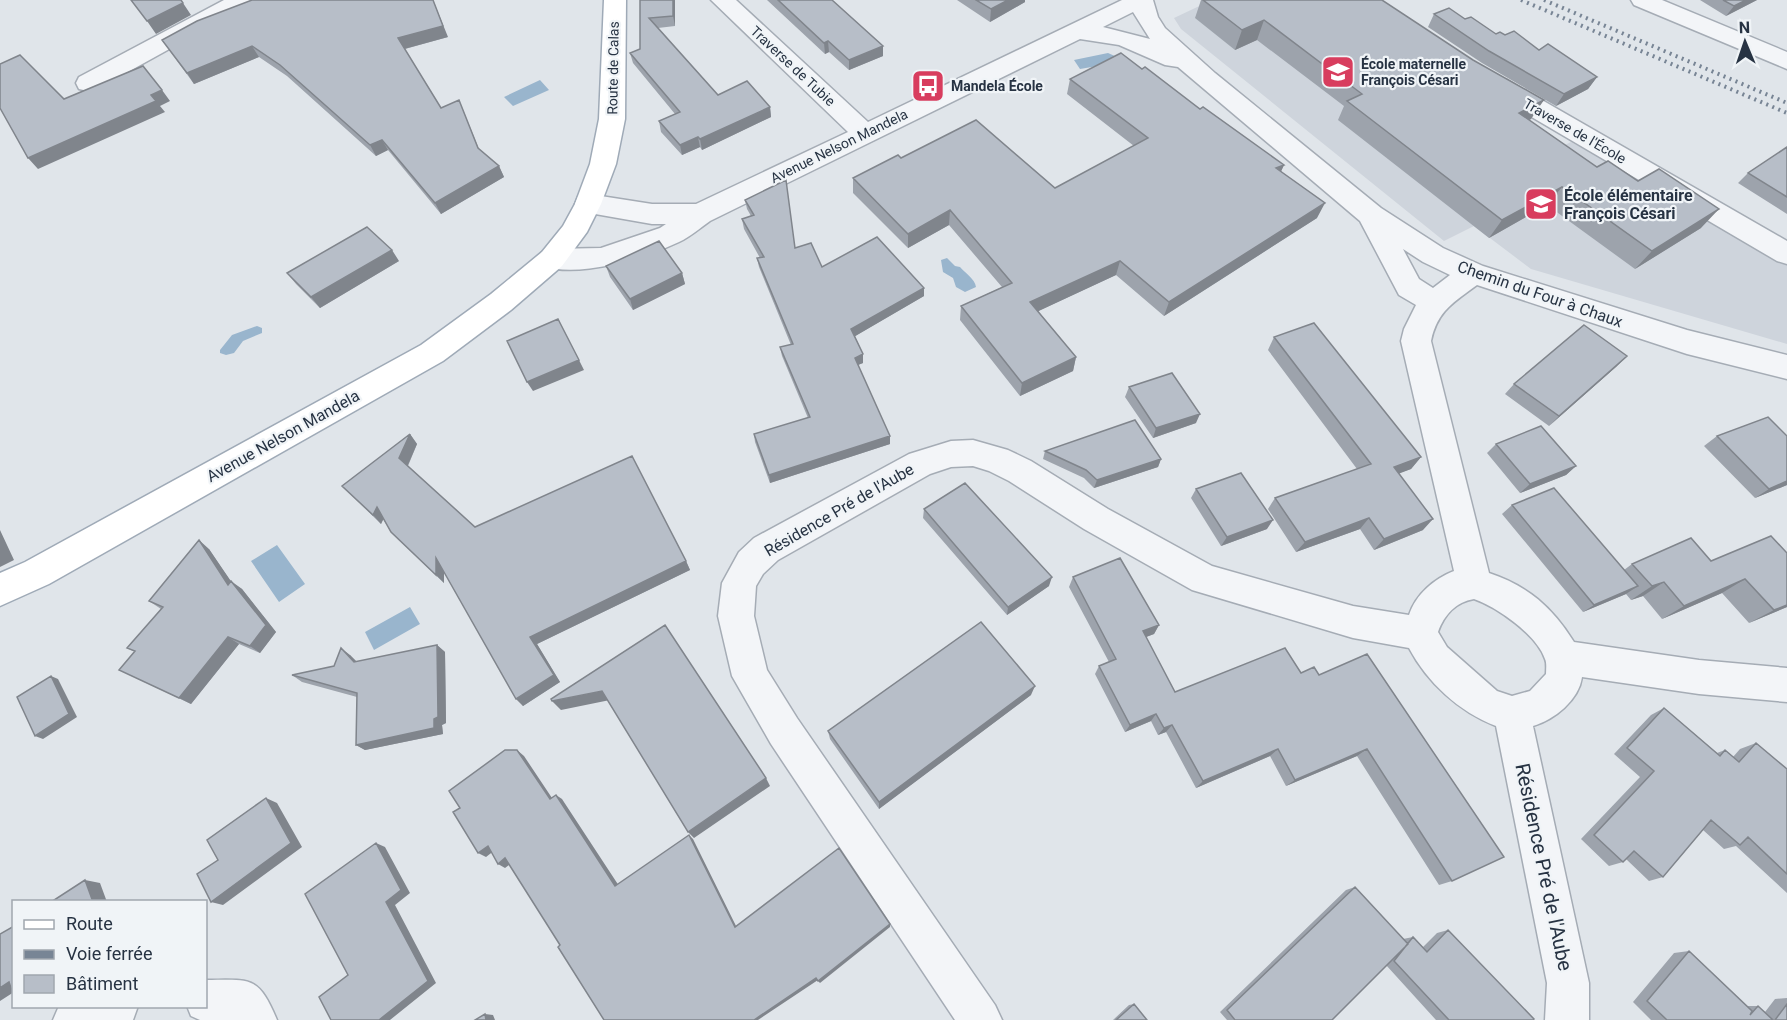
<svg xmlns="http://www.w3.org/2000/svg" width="1787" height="1020" font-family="Roboto,sans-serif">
<rect width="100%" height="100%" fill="#e0e5ea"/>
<path fill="#ced4dc" d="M 1212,0 L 1510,119 L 1554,150 L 1571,142 L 1646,182 L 1787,264 L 1787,344 L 1531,269 L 1474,226 L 1444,241 L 1181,29 L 1174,18 Z"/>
<path fill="#99b5cd" d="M 1108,53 L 1117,57 L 1115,63 L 1080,69 L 1074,60 Z
M 540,80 L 549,90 L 513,106 L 504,97 Z
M 947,258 L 955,266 L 960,267 C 965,273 975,279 976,287 L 965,292 L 956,287 L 953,278 L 943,272 L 941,260 Z
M 257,326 L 262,328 L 262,333 L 243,341 L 234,353 L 226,355 L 220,353 L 220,350 L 232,335 Z
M 277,545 L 305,584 L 279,602 L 251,561 Z
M 410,607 L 420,624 L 374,650 L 365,632 Z"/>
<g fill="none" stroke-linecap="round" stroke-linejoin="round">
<defs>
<path id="minor" d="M 224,0 L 252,0 L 249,5 L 97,89 L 88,91 L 79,89 L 76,83 L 79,77 Z
M 711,0 L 736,0 L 868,122 L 1122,0 L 1153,0 L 1158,17 L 1165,28 L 1215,73 L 1381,208 L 1443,248 L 1483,266 L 1687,330 L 1787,355 L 1787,379 L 1687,354 L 1477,285 C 1454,302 1437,311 1431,341 L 1489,573 C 1528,586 1552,607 1574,642 L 1699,660 L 1787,668 L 1787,702 L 1699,694 L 1582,677 C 1579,700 1554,720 1533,726 L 1589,983 L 1589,1020 L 1545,1020 L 1547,983 L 1496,726 C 1459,712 1427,682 1409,648 L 1353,638 L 1192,590 L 1084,529 L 1009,481 L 989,471 L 973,466 L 951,467 L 930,474 L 778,560 L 763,574 L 756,586 L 754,616 L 767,670 L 797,718 L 995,1005 L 1002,1020 L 955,1020 L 771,744 L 732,676 L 718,616 L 722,583 L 739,552 L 754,538 L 909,454 L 951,441 L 973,440 L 1008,450 L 1031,461 L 1108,509 L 1212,566 L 1353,606 L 1409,615 C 1416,594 1434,579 1454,571 L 1401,341 L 1404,329 L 1416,305 L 1399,295 L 1360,221 L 1178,67 L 1165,65 L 1119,45 L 1080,39 L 710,221 C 700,228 690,237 679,242 C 643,259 580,278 542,266 L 538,259 L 542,252 L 552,249 L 601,248 L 660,228 L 666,224 L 652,224 L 578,211 L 575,204 L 578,197 L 588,194 L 652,204 L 696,204 L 848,132 ZM 1133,12 L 1150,39 L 1103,27 ZM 1403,249 L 1423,262 L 1450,275 L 1433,288 L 1419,279 ZM 1474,599 C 1497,607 1537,635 1545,659 C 1547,663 1546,669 1546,674 L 1530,691 L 1512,696 L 1497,691 L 1447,647 L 1438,632 C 1444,615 1456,602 1474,599 Z
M 1631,0 L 1662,0 L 1787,52 L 1787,69 L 1634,5 Z
M 1498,78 L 1507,80 L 1787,241 L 1787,264 L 1777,261 L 1489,92 L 1486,86 L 1489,80 Z
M 206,980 C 251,980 258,975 277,1020 L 200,1020 L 191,1016 L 187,1006 L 206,1006 Z
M 59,1006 L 138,1006 L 133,1020 L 53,1020 Z"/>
<path id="major" d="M 604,0 L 626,0 L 625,119 L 616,164 L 601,204 L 587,232 L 562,266 L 511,310 L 443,361 L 49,584 L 0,606 L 0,573 L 25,562 L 421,345 L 491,294 L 542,252 L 563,226 L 575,204 L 590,164 L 599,119 Z"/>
</defs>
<use href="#minor" stroke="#a5acb5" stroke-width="3"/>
<use href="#major" stroke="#9faab7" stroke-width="3"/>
<use href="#minor" fill="#f3f5f8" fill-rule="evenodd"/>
<use href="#major" fill="#fff" fill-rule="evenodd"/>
<path stroke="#788595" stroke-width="4" stroke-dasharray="2 4.5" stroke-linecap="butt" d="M 1521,0 L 1787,113
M 1544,0 L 1787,103"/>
</g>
<path fill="#9da3ac" d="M 640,0 L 675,0 L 675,26 L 658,28 L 718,95 L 770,107 L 771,117 L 702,150 L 700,147 L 682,155 L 661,132 L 659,121 L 675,114 L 633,63 L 630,53 L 640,49 Z
M 767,0 L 832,0 L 883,56 L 849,70 L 829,52 L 825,54 Z
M 957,0 L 1025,0 L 1025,2 L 990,22 Z
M 1201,0 L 1382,0 L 1531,119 L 1529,120 L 1597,167 L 1701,228 L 1635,269 L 1547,205 L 1489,238 L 1338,120 L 1344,106 L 1257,40 L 1235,50 L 1195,18 Z
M 1700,0 L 1757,0 L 1726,16 Z
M 1434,14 L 1465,19 L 1496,34 L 1505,35 L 1539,50 L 1597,77 L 1588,89 L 1556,106 L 1482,63 L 1428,27 Z
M 448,37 L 405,49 L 441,108 L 459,100 L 479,149 L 499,166 L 504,177 L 441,214 L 388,150 L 376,156 L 287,76 L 259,57 L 194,84 L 162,40 Z
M 1142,69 L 1200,109 L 1284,165 L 1281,171 L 1317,218 L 1164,316 L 1116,275 L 1038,311 L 1076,357 L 1073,371 L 1020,396 L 960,320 L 961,306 L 1002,287 L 949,225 L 908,248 L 853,193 L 853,178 L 901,158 L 1055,188 L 1134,146 L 1067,94 L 1070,79 Z
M 1787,147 L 1787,214 L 1738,183 L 1748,173 Z
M 745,200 L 795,248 L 822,267 L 924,296 L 855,336 L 863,354 L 863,363 L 858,365 L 890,444 L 770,483 L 755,442 L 754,434 L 808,418 L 782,356 L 780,347 L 791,345 L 759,267 L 757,258 L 760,258 L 744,229 L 742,219 L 751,216 L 747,209 Z
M 399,261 L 320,308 L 296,284 L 287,273 Z
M 606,266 L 682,273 L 685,284 L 633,310 L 610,277 Z
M 1274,337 L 1421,457 L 1411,469 L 1399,473 L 1423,530 L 1374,550 L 1360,529 L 1296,552 L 1268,509 L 1275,498 L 1357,469 L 1268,350 Z
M 1617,366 L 1549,426 L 1505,394 L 1514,384 Z
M 1129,387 L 1196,423 L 1153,438 L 1125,397 Z
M 410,434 L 417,444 L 408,466 L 475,527 L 686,561 L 690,570 L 537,644 L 560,682 L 523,706 L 444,571 L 444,583 L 399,540 L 391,532 L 383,519 L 381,524 L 342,486 Z
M 1717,436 L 1787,436 L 1787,485 L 1755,498 L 1704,446 Z
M 1496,444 L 1576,466 L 1566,475 L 1520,493 L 1487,453 Z
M 1045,451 L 1161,459 L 1158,467 L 1094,488 L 1084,478 L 1043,459 Z
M 1196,489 L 1267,529 L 1221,546 L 1191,498 Z
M 1512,505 L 1624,570 L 1632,564 L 1711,561 L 1787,553 L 1787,607 L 1749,623 L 1722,593 L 1662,619 L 1643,596 L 1631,600 L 1626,594 L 1583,612 L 1502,514 Z
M 924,509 L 1049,586 L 1007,615 L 923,518 Z
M 209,549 L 231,582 L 242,589 L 276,632 L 260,653 L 239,644 L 191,704 L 119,670 L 135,652 L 127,648 L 161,609 L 149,601 Z
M 1073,577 L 1159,625 L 1154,634 L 1146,637 L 1175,692 L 1301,673 L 1314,667 L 1452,881 L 1439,885 L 1357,756 L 1286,786 L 1270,756 L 1196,788 L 1166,732 L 1158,735 L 1151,721 L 1125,732 L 1095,674 L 1099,666 L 1109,662 L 1069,587 Z
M 437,645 L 445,652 L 446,723 L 442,725 L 443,734 L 365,750 L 356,745 L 357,697 L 302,682 L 292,675 L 334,666 L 350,655 L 357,662 Z
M 1031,695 L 879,809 L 830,739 L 828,731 Z
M 1664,708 L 1717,753 L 1725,750 L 1733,757 L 1740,749 L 1756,743 L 1787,769 L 1787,893 L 1736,846 L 1724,849 L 1703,830 L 1663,877 L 1649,881 L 1626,859 L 1623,862 L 1609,866 L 1581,839 L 1640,777 L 1614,754 L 1651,715 Z
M 1355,887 L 1403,939 L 1413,937 L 1423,947 L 1437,933 L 1448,930 L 1533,1020 L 1436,1020 L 1386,965 L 1332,1020 L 1227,1020 L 1220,1012 L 1346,890 Z
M 1689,951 L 1747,1006 L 1758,1006 L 1765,1012 L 1775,999 L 1787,998 L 1787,1020 L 1651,1020 L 1633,1002 L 1674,953 Z
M 1134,1004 L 1147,1020 L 1113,1020 L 1129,1005 Z"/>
<path fill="#80858c" d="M 433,0 L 448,37 L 404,49 L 398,38 Z
M 673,0 L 675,0 L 675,26 L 673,16 Z
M 1008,0 L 1025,0 L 1025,2 L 990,22 L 991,9 Z
M 1746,0 L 1757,0 L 1726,16 L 1734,6 Z
M 183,3 L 191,15 L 156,34 L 147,21 Z
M 1264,20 L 1257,40 L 1235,50 L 1242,30 Z
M 828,41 L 829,52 L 825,54 L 824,43 Z
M 252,46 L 259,57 L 194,84 L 187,73 Z
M 883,46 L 883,56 L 849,70 L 849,60 Z
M 1597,77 L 1588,89 L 1556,106 L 1564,94 Z
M 162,90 L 170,101 L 160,106 L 165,112 L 38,169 L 28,158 L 151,95 Z
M 1544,100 L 1531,119 L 1506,132 L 1519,113 Z
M 770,107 L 771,117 L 702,150 L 700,139 Z
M 698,137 L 700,147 L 682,155 L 680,145 Z
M 382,140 L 388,150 L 376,156 L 370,145 Z
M 1284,165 L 1277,180 L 1276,168 Z
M 499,166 L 504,177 L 441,214 L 435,203 Z
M 1562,187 L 1547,205 L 1489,238 L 1502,220 Z
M 1325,203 L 1317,218 L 1164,316 L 1169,302 Z
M 1719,209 L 1701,228 L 1635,269 L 1652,251 Z
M 950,210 L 949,225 L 908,248 L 908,234 Z
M 392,250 L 399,261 L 320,308 L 311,297 Z
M 1120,261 L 1116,275 L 1028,316 L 1030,302 Z
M 682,273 L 685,284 L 633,310 L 630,299 Z
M 924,288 L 924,296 L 852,338 L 851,329 Z
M 863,354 L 863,363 L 855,366 L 855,358 Z
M 1627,356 L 1617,366 L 1549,426 L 1559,416 Z
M 1076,357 L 1073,371 L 1020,396 L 1022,383 Z
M 579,360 L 584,370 L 533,391 L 527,382 Z
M 1200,414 L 1196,423 L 1153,438 L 1156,428 Z
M 410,434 L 417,444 L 407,467 L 399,458 Z
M 890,436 L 890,444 L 770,483 L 769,475 Z
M 1421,457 L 1411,469 L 1385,479 L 1394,467 Z
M 1161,459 L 1158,467 L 1094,488 L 1097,480 Z
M 1576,466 L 1566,475 L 1520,493 L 1530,484 Z
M 1787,481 L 1787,485 L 1755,498 L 1769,489 Z
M 377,507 L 385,516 L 381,524 L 373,515 Z
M 1369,518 L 1360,529 L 1296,552 L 1305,542 Z
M 1433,519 L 1423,530 L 1374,550 L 1384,539 Z
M 1273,520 L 1267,529 L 1221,546 L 1227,537 Z
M 0,530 L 14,560 L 0,567 Z
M 199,540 L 209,549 L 239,593 L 228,585 Z
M 436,558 L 444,566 L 444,583 L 436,575 Z
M 686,561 L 690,570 L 537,644 L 560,682 L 523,706 L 516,699 L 530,637 Z
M 1052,577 L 1049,586 L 1007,615 L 1008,607 Z
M 1745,579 L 1722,593 L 1662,619 L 1684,606 Z
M 231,581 L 242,589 L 276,632 L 260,653 L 250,646 Z
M 1664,582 L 1643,596 L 1631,600 L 1652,586 Z
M 1638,586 L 1626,594 L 1583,612 L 1594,605 Z
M 1787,605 L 1787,607 L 1749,623 L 1774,610 Z
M 1159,625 L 1154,634 L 1138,640 L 1143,631 Z
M 228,637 L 239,644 L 191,704 L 179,698 Z
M 437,645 L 445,652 L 446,723 L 442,725 L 443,734 L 365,750 L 356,745 L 434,719 Z
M 341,648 L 350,655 L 364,669 L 354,662 Z
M 51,676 L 58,679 L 77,717 L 43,739 L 35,736 Z
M 1035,686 L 1031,695 L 879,809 L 879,802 Z
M 602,691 L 610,700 L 561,710 L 552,701 Z
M 1156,714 L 1151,721 L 1125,732 L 1130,725 Z
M 1172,725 L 1166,732 L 1158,735 L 1164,728 Z
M 1278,749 L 1270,756 L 1196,788 L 1203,781 Z
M 1367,749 L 1357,756 L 1286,786 L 1295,780 Z
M 517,750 L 524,756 L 556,804 L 550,799 Z
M 766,778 L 770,786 L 694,838 L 688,832 Z
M 556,795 L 562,799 L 621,889 L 615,886 Z
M 266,798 L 277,803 L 302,847 L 223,905 L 211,902 Z
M 689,835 L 693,839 L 738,930 L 735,927 Z
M 376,843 L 385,847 L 410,893 L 395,905 L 436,983 L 390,1020 L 379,1020 L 386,902 Z
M 488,846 L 495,850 L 486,857 L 478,853 Z
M 505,858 L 513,862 L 505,868 L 498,864 Z
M 85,880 L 100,883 L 107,902 L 93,902 Z
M 890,924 L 890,927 L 820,983 L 818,981 Z
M 816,978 L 818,980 L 758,1020 L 754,1020 Z
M 9,982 L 14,982 L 14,992 L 0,1001 L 0,988 Z
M 485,1014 L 493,1015 L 495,1020 L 486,1020 Z"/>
<path fill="#b7bec8" stroke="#80858c" stroke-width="1.5" d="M 131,0 L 181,0 L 183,3 L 147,21 Z
M 252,0 L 433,0 L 443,26 L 398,38 L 441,108 L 459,100 L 478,148 L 499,166 L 435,203 L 382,140 L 370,145 L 280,65 L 252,46 L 187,73 L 162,40 L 197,21 Z
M 640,0 L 673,0 L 673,16 L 649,18 L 718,95 L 747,81 L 770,107 L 700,139 L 698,137 L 680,145 L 659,121 L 680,112 L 630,53 L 640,49 Z
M 778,0 L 832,0 L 883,46 L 849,60 L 828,41 L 824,43 Z
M 976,0 L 1008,0 L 991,9 Z
M 1203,0 L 1382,0 L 1473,60 L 1544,100 L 1519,113 L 1597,167 L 1608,161 L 1638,181 L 1659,169 L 1719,209 L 1652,251 L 1562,187 L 1502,220 L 1347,101 L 1362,94 L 1264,20 L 1242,30 Z
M 1723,0 L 1746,0 L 1734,6 Z
M 1449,8 L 1465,19 L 1471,17 L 1496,34 L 1500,32 L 1505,35 L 1514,31 L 1539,50 L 1548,44 L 1597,77 L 1564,94 L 1489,51 L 1434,14 Z
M 1121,53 L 1142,69 L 1145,67 L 1200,109 L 1203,107 L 1284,165 L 1276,168 L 1325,203 L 1169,302 L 1120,261 L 1030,302 L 1076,357 L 1022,383 L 961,306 L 1012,283 L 950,210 L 908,234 L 853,178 L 898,155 L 901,158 L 976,120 L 1055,188 L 1148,138 L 1070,79 Z
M 20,55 L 64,99 L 143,66 L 162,90 L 151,95 L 156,101 L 28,158 L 0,108 L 0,64 Z
M 1787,147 L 1787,197 L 1748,173 Z
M 786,180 L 795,248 L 811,243 L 822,267 L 877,237 L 924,288 L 851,329 L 863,354 L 855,358 L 890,436 L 769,475 L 754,434 L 810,417 L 780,347 L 793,344 L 757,258 L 764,257 L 742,219 L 754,215 L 745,200 Z
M 367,227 L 392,250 L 311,297 L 287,273 Z
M 659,241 L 682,273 L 630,299 L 606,266 Z
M 558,319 L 579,360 L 527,382 L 507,341 Z
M 1314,323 L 1421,457 L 1394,467 L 1433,519 L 1384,539 L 1369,518 L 1305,542 L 1275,498 L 1371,464 L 1274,337 Z
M 1584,325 L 1627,356 L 1559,416 L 1514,384 Z
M 1172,373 L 1200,414 L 1156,428 L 1129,387 Z
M 1768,417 L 1787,436 L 1787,481 L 1769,489 L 1717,436 Z
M 1135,420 L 1161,459 L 1097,480 L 1086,470 L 1045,451 Z
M 1541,426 L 1576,466 L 1530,484 L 1496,444 Z
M 410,434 L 399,458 L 475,527 L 632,456 L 686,561 L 530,637 L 554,675 L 516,699 L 436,558 L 436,575 L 391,532 L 377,507 L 373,515 L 342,486 Z
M 1241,473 L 1273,520 L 1227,537 L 1196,489 Z
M 965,483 L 1052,577 L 1008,607 L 924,509 Z
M 1554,488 L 1638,586 L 1594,605 L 1512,505 Z
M 1771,536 L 1787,553 L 1787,605 L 1774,610 L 1745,579 L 1684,606 L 1664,582 L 1652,586 L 1632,564 L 1691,538 L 1711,561 Z
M 199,540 L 228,585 L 231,581 L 266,625 L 250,646 L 228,637 L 179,698 L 119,670 L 135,651 L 127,648 L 163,607 L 149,601 Z
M 1120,558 L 1159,625 L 1143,631 L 1175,692 L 1285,648 L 1301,673 L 1314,667 L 1319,675 L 1367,654 L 1504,857 L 1452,881 L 1367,749 L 1295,780 L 1278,749 L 1203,781 L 1172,725 L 1164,728 L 1156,714 L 1130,725 L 1099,666 L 1116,659 L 1073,577 Z
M 981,622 L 1035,686 L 879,802 L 828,731 Z
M 665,625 L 766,778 L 688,832 L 602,691 L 552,701 L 551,699 Z
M 437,645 L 438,717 L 434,719 L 434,728 L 356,745 L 357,693 L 292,675 L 334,666 L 341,648 L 354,662 Z
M 51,676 L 69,714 L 35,736 L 17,697 Z
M 1664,708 L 1720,756 L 1725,750 L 1739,762 L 1756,743 L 1787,769 L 1787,874 L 1748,837 L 1740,845 L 1711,820 L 1663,877 L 1634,851 L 1623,862 L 1594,835 L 1654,771 L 1627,748 Z
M 505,750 L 517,750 L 550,799 L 556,795 L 615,886 L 689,835 L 735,927 L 839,848 L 890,924 L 818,981 L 816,978 L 754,1020 L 604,1020 L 558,947 L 560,945 L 505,858 L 498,864 L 488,846 L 478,853 L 453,812 L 460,808 L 449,791 Z
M 266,798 L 291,843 L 211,902 L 197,874 L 218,860 L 207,840 Z
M 376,843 L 401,890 L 386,902 L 428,981 L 379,1020 L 331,1020 L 319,997 L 348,975 L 305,894 Z
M 85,880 L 93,902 L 51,902 Z
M 1355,887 L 1408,944 L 1332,1020 L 1235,1020 L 1227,1010 Z
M 14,926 L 14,990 L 12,991 L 9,982 L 0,988 L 0,934 Z
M 1448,930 L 1534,1019 L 1533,1020 L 1449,1020 L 1394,961 L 1413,937 L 1427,952 Z
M 1689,951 L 1752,1011 L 1750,1015 L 1758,1006 L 1773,1020 L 1667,1020 L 1647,1001 Z
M 1134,1004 L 1147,1020 L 1116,1020 Z
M 1787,1004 L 1787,1020 L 1775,1020 Z
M 485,1014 L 486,1020 L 475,1020 Z"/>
<defs>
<symbol id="school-square" viewBox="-11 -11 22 22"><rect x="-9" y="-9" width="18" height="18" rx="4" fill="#d83d5e" stroke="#f0f4f7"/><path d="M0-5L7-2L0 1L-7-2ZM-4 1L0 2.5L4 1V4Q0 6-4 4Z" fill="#fff"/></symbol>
<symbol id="bus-square" viewBox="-11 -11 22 22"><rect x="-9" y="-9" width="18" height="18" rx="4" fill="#d83d5e" stroke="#f0f4f7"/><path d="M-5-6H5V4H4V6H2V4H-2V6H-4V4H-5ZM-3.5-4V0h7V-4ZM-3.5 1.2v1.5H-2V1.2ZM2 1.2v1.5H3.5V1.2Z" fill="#fff"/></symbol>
</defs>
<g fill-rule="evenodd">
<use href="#school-square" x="1319" y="53" width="38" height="38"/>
<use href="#bus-square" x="909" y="67" width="38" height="38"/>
<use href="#school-square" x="1522" y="185" width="38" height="38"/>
</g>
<g text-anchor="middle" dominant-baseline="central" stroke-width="4.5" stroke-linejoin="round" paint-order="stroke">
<g font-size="14" font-weight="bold" fill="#273343" stroke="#f0f4f7" text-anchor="start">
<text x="1361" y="64">École maternelle<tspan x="1361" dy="16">François Césari</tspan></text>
<text x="951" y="86">Mandela École</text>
</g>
<g font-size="14" fill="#273343" stroke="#f0f4f7">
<text transform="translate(793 66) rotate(43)">Traverse de Tubie</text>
<text transform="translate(613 68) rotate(-89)">Route de Calas</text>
<text transform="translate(1575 131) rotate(30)">Traverse de l'École</text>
<text transform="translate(839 146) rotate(-26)">Avenue Nelson Mandela</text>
</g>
<g font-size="16" font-weight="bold" fill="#273343" stroke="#f0f4f7" text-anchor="start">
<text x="1564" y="195">École élémentaire<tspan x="1564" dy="18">François Césari</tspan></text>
</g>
<g font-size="16" fill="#273343" stroke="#f0f4f7">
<text transform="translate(1540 294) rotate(19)">Chemin du Four à Chaux</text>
<text transform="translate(283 436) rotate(-29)">Avenue Nelson Mandela</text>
<text transform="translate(839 510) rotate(-30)">Résidence Pré de l'Aube</text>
</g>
<g font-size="20" fill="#273343" stroke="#f0f4f7">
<text transform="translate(1544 867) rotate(78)">Résidence Pré de l'Aube</text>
</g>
</g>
<rect x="12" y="900" width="195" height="108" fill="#f0f4f7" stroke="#a0a7af" stroke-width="1.5"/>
<rect x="24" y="920" width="30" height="9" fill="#ffffff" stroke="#a0a7af" stroke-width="1.5"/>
<text x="66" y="930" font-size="18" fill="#273343">Route</text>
<rect x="24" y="950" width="30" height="9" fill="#788595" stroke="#a0a7af" stroke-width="1.5"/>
<text x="66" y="960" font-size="18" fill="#273343">Voie ferrée</text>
<rect x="24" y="975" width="30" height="18" fill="#b7bec8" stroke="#a0a7af" stroke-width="1.5"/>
<text x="66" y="990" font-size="18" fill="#273343">Bâtiment</text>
<g transform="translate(1745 42) rotate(358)" stroke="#f0f4f7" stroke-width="4.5" paint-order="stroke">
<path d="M0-4.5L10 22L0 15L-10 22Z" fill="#273343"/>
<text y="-9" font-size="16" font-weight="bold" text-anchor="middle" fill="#273343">N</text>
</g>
</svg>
